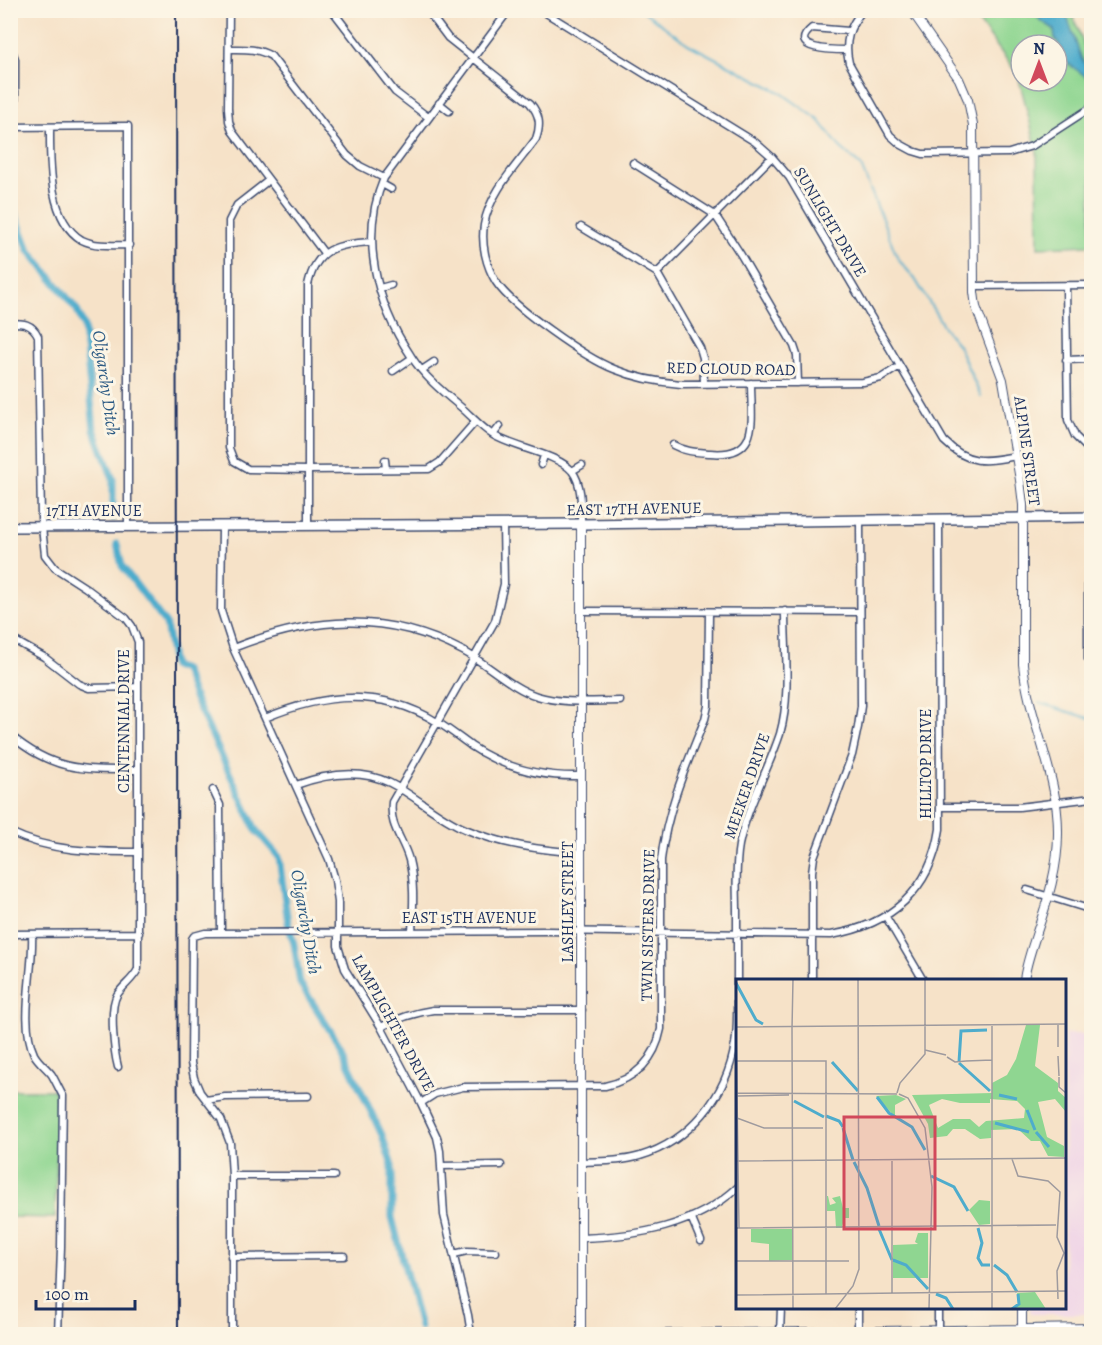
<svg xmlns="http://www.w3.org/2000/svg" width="1102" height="1345" font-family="Alegreya,serif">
<rect width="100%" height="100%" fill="#fcf5e5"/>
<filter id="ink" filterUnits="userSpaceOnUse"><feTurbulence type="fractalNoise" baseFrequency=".0167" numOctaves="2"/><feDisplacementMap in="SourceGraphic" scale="12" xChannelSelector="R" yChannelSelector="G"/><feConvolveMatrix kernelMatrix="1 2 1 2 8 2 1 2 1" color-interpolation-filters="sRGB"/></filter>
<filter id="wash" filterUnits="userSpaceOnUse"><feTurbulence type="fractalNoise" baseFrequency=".008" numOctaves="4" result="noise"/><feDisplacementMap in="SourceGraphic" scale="24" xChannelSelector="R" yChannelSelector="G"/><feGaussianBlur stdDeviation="1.35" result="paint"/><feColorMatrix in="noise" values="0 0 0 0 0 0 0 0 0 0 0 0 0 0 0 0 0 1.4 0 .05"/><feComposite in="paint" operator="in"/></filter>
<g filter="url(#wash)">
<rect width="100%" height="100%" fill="#f6e2c8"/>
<path fill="#eed0e7" d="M 1065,1034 L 1091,1034 L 1091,1314 L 1030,1314 L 1030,1308 L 1064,1308 Z"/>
<path fill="#8fd691" stroke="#558278" stroke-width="1.5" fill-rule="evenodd" d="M 971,11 L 1071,11 L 1091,63 L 1091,245 L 1038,247 L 1037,150 L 1018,75 ZM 1021,45 L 1057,45 L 1057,81 L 1021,81 Z
M 11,1090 L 54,1090 L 58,1109 L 55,1218 L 11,1217 Z"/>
<path fill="#4eaccc" stroke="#346e95" stroke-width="1.5" d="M 1033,11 L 1065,11 L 1082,60 L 1091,70 L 1091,80 L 1066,62 L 1058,42 L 1055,39 L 1054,29 L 1040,20 Z"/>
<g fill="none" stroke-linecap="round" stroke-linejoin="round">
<path stroke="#4eaccc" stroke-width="2" d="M 642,10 L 688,44 L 780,92 L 819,120 L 839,146 L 861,166 L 898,259 L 915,279 L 947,332 L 958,345 L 981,397
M 1039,703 L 1092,719"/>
<path stroke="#4eaccc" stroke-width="7" d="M 10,200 L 29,250 L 77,310 L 84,327 L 94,429 L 113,479 L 113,518
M 117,544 L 122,566 L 166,624 L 173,666 L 184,670 L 194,697 L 256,830 L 279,857 L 288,923 L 294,944 L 300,983 L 340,1046 L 382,1135 L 392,1166 L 392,1217 L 420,1327"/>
</g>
</g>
<g filter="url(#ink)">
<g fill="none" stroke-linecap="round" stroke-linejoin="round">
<defs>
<path id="minor" d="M 229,10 L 228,108 L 229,121 L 232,131 L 324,253
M 332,10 L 395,92 L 428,117
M 427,10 L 448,38 L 530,103 C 540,115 541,125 536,139 C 517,165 489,193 484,225 C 481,244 486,266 496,282 C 512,307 586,358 614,369 C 636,378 657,382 681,384 L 863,382 L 881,378 L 900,366
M 509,10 L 384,178 C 359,237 376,304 411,356 C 424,377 444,393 462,408 C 472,417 482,428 493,435 C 514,448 558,454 572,471 C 583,485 581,508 581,524
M 541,10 L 755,142 L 772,157 L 789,177 L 944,441 C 968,465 985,462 1016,456
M 863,10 C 849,26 844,42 849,63 L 890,135 L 900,144 L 913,151 L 923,154 L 1009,153 L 1032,146 L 1092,107
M 10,45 L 15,59 L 15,127
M 229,49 C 244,49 257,48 271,56 L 347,155 L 360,166 L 384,178
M 847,50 C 835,50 785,50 812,28 L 849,31
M 439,103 L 449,111
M 10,127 L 128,126 L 128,526
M 50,127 C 50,161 48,220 82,240 C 96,247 114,245 129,245
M 633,163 L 715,215 L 741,255 L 794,346 L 797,355 L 798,383
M 269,180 L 237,205 L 229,221 L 229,448 L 234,461 L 248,469 L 308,470 L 429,469 L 440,462 L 476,421
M 382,184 L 391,189
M 581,227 L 657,273 L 700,348 L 703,358 L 704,383
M 657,273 L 772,157
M 974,286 L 1092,285
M 1066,286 L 1068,420 L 1075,436 L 1092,453
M 380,288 L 391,285
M 10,323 C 23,323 32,323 38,336 L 41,518 L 45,555 L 55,568 L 86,588 L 126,618 L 132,626 L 138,642 L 138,969 C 133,980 123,985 117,995 C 109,1008 114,1052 118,1067
M 1066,360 L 1092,359
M 422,370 L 434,362
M 393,371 L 412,358
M 493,435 L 500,426
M 673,445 C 686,452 696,452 710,453 C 761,458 751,420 751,383
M 385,460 L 386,469
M 541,465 L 544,456
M 572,471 L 582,465
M 222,526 L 221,611 L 233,648 L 329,859 L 335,880 L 338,902 L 338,946 L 345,969 L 381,1027 L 421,1103 L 437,1137 L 440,1151 L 444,1215 L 468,1315 L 471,1334
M 308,526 L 308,285 C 316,248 337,244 372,242
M 1092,578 L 1088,578 L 1088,659 L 1092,660
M 581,611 L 860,612
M 10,638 L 44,657 L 79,684 L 89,688 L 138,687
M 233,648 C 311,617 386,610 463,651 C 488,664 511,688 537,696 C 563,704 593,701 620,701
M 265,718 C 324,693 381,688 437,722 C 449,729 460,738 471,746 C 504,768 542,777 580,776
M 10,735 C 54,772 84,770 138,770
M 296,785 C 326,774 359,768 390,783 C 416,796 437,817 465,829 C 503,845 540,850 581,853
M 213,790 L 220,805 L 221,933
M 940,807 L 1019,807 L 1092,798
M 10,832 C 51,852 94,852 138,852
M 1027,890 L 1092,910
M 886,917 L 923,980
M 412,932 C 413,909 415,883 409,860 C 403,838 389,827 392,802 L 495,621 L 504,584 L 503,525
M 10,934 L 139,933
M 32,935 C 34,969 19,1022 34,1054 C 38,1062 47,1068 52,1075 C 56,1082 59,1089 63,1096 L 61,1247 L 58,1334
M 812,980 L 812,872 L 814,857 L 852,755 L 858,727 L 861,706 L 860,520
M 381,1027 C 398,1018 413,1013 433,1010 L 582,1010
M 206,1100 L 225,1097 L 308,1096
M 421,1103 L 435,1094 L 463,1087 L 605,1086 C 636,1079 655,1060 661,1029 L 661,860 C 667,809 686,766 705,719 L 708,706 L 709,612
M 582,1162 C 601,1161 621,1162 640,1156 C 690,1141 727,1096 735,1044 C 738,1028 737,1011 737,994 C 737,967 737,940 737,913 C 737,890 735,867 739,845 C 747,806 768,771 780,734 C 791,695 785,651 785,611
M 441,1166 L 501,1165
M 232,1176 L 334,1176
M 691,1217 L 701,1241
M 582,1238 C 638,1236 695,1227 738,1187
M 454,1254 L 467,1251 L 496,1252
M 231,1257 L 344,1256
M 938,1308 L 938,1331
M 858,1332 L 858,1308
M 780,1333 L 781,1308
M 232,1334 L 232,1176 L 230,1143 L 221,1119 L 200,1092 L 194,1078 L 191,1063 L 192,939 L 194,936 L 205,933 L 547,931 L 831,935 C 891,925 931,890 940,829 L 939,519"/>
<path id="tertiary" d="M 911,10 L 959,79 L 968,100 L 973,125 L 974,292 L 976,307 L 1003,380 L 1020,480 L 1023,505 L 1023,664 C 1029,722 1059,775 1058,834 C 1058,868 1048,900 1037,932 C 1032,948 1026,964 1024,980
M 581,524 L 581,1334
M 1022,1333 L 1022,1308
M 657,1334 L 1092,1328"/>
<path id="secondary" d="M 10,527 L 581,524 L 1092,517"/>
</defs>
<use href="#minor" stroke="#3c4a6e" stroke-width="9"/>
<use href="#tertiary" stroke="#3c4a6e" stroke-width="10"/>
<use href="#secondary" stroke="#3c4a6e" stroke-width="12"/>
<use href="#minor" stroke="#fff" stroke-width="6"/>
<use href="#tertiary" stroke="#fff" stroke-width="8"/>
<use href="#secondary" stroke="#fff" stroke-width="9"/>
<path stroke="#1b2f5e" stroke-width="2" d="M 176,10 L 178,1334"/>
</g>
</g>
<g text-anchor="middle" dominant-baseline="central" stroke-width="6" stroke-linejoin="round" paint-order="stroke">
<g font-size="16" fill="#1b2f5e" stroke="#fcf5e5">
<text transform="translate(830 222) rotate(59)">SUNLIGHT DRIVE</text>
<text transform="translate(731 369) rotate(1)">RED CLOUD ROAD</text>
<text transform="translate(1027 451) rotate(82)">ALPINE STREET</text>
<text transform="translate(634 509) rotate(-1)">EAST 17TH AVENUE</text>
<text x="94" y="511">17TH AVENUE</text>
<text transform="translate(124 721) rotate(-90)">CENTENNIAL DRIVE</text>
<text transform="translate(926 764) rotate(-90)">HILLTOP DRIVE</text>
<text transform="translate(747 786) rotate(-71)">MEEKER DRIVE</text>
<text transform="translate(568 902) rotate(-90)">LASHLEY STREET</text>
<text x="469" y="918">EAST 15TH AVENUE</text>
<text transform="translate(648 925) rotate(-89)">TWIN SISTERS DRIVE</text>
<text transform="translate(393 1023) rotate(61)">LAMPLIGHTER DRIVE</text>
</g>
<g font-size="18" font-style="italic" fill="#2d5b84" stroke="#fcf5e5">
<text transform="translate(106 383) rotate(82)">Oligarchy Ditch</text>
<text transform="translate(306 922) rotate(80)">Oligarchy Ditch</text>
</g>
</g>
<g transform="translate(736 979)">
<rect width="330" height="330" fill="#f6e2c8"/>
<path d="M 290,46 L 304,46 L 299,87 L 322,104 L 322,112 L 330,119 L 330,133 L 319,120 L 302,123 L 311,158 L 328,167 L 328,178 L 312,177 L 304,162 L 295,162 L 282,150 L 255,151 L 255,159 L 244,160 L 229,150 L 217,150 L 211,157 L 194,159 L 192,145 L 176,116 L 256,114 L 256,104 L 271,96 L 280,80 ZM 206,120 L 224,124 L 254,124 L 254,120 L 281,122 L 289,130 L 288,139 L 250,142 L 243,148 L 234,140 L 217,140 L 202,149 L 193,126 ZM 160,116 L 170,120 L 159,126 L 159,138 L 140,117 ZM 91,217 L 96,217 L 92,217 L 94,226 L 100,224 L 96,219 L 104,217 L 107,229 L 113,229 L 113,239 L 108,239 L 106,249 L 100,249 L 99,232 L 91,232 ZM 243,221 L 254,222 L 254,245 L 243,246 L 233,231 ZM 15,250 L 56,250 L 56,281 L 33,282 L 33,265 L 15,263 ZM 182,254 L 192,254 L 192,299 L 182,299 L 192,311 L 180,299 L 157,299 L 157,266 L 182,265 L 179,263 ZM 299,313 L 310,330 L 275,330 L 283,324 L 281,314 Z" fill="#8fd691" fill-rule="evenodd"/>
<path fill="none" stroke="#4eaccc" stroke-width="3" d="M 0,4 L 20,41 L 27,45M 96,83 L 122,112M 223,83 L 225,52 L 251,51M 223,84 L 254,112M 263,116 L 281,120M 141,118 L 153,134 L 176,148 L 189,171M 58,122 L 88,138M 291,131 L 299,151M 90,137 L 103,142 L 107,148M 259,144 L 293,153M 107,149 L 117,181M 300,153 L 313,168M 118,183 L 131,209 L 143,247M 195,197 L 218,208 L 232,232M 242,249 L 246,264 L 242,279 L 246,286 L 254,286M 143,250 L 156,281M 157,281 L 170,286 L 192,310M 258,286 L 271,296 L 281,313M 200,315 L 210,319 L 217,330M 276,330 L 283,325 L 282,315"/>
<path fill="none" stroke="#9e9a9e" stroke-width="1.5" d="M 322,45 L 322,68M 256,47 L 256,330M 0,48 L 3,249M 0,48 L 330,45M 56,48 L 57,330M 56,50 L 57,0M 189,71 L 210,76M 322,77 L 323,97M 211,78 L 219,83 L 230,82M 0,82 L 90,82 L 90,316M 230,82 L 256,81M 323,98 L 323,108 L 330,114M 1,114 L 161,115M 161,114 L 164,104 L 189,75 L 189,0M 163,115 L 172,119 L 189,149 L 196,208 L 193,330M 1,117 L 53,116M 1,139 L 28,149 L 87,149M 276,180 L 282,197 L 312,202 L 324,213 L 321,258 L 328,274 L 321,292 L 322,320M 0,182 L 330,179M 0,249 L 320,246M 0,282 L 113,282M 156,315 L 156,182M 0,316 L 330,312M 99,330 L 117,307 L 123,290 L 122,0"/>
<path fill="#d1495b" fill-opacity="0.15" stroke="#d1495b" stroke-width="3" d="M 108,138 L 199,138 L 199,250 L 108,250 Z"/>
<rect width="330" height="330" fill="none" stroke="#1b2f5e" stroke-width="3"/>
</g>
<rect width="1102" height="1345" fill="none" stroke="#fcf5e5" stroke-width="36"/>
<g transform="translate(1039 63)"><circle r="28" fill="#fcf5e5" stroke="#a2a6af" stroke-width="1.5"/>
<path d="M0-4.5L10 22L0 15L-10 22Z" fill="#d1495b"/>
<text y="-9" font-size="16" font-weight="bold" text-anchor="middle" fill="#1b2f5e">N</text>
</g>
<path d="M36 1300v9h99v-9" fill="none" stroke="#1b2f5e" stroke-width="3"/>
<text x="45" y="1300" font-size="18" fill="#1b2f5e" stroke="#fcf5e5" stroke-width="4.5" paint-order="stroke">100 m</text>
</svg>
